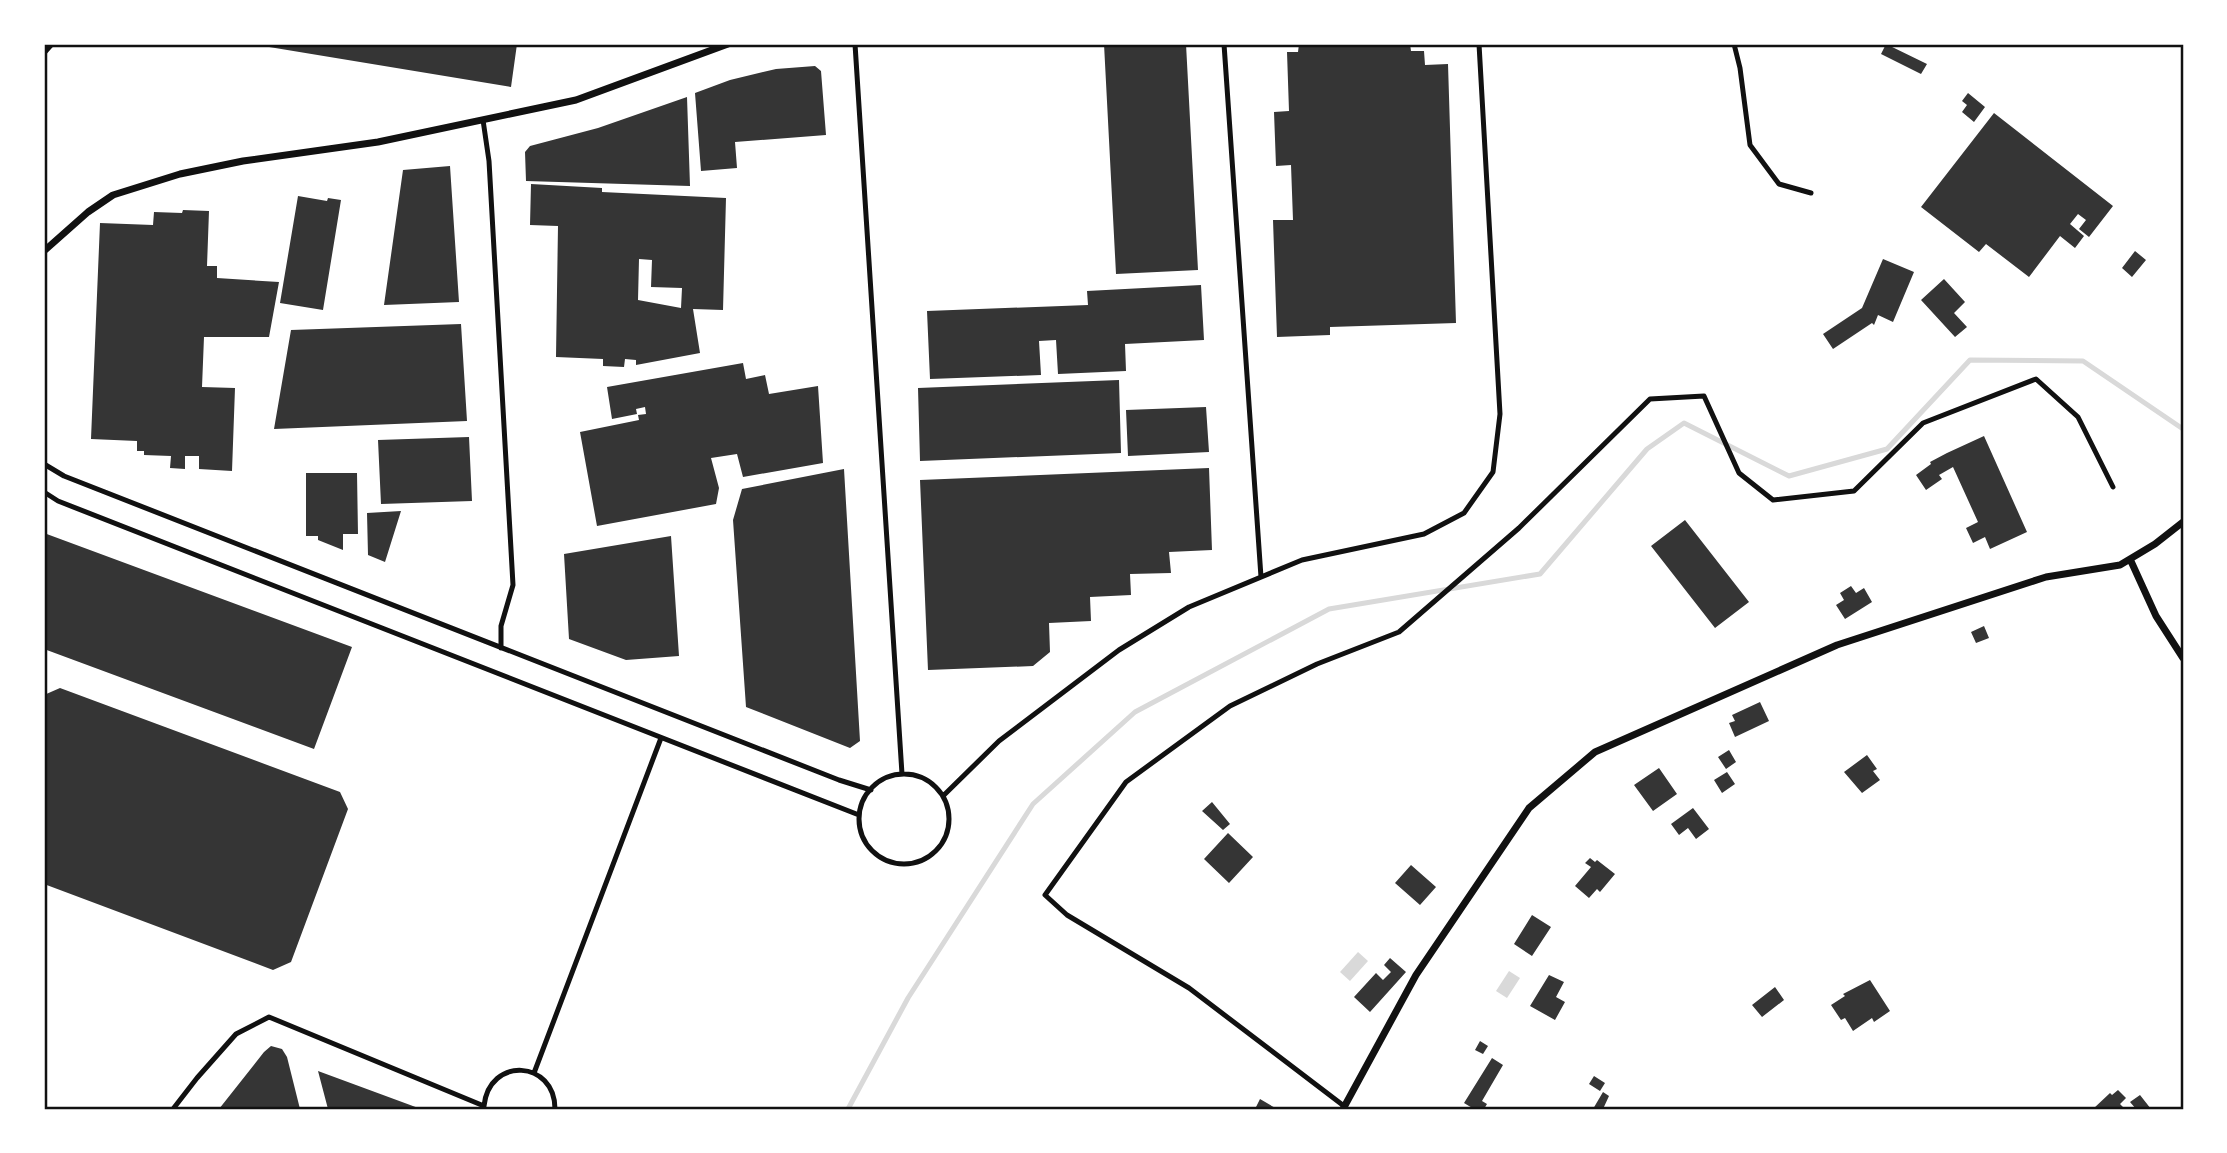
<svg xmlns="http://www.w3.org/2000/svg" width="2227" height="1153" font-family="Signika,sans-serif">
<rect width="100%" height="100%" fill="#fff"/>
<path fill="#d9d9d9" d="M 1358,952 L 1368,961 L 1350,981 L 1340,972 Z
M 1509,971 L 1520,978 L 1507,998 L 1496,991 Z"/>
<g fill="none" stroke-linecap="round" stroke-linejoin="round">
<path stroke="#d9d9d9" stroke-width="5" d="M 848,1109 L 908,998 L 1033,804 L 1135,712 L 1329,609 L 1540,574 L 1647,449 L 1684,423 L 1789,476 L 1887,449 L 1970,360 L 2083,361 L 2183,429"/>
</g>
<path fill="#353535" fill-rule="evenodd" d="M 251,44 L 517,44 L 511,87 Z
M 1104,44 L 1186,44 L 1198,270 L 1116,274 Z
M 1299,44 L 1410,44 L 1411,51 L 1424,51 L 1425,65 L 1448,64 L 1456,323 L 1330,327 L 1330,335 L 1277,337 L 1273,220 L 1293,220 L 1291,165 L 1276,166 L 1274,112 L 1289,111 L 1287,52 L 1298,52 Z
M 1886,44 L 1927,64 L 1921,74 L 1881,54 Z
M 815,66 L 821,71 L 826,135 L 735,142 L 737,168 L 701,171 L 695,93 L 730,80 L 776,69 Z
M 1968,93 L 1985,107 L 1974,122 L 1962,112 L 1967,105 L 1962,101 Z
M 687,97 L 690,186 L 526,181 L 525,152 L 530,146 L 598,128 Z
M 1994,113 L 2113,206 L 2089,237 L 2079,229 L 2086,220 L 2078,214 L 2070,224 L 2084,236 L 2075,248 L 2060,236 L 2029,277 L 1986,244 L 1979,252 L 1921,207 Z
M 450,166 L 459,302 L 384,305 L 403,170 Z
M 531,184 L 602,188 L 602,192 L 726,198 L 723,310 L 693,309 L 700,353 L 636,365 L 636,360 L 625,359 L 624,367 L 603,366 L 603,359 L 556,357 L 558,226 L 530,225 ZM 639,259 L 652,260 L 651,287 L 682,288 L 681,308 L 638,300 Z
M 298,196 L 327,201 L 328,198 L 341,200 L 323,310 L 280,303 Z
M 183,210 L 209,211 L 207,266 L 217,266 L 217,278 L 279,282 L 269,337 L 204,337 L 202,387 L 235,388 L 232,471 L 199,469 L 199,456 L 185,456 L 185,469 L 170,468 L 171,456 L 144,455 L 144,451 L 137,451 L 137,441 L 91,439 L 100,223 L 153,225 L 154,212 L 182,213 Z
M 2135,251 L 2146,260 L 2132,277 L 2122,268 Z
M 1883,259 L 1914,272 L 1893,322 L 1878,315 L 1874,325 L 1872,323 L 1833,349 L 1823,334 L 1862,308 Z
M 1944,279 L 1965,302 L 1954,313 L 1967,327 L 1955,337 L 1921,300 Z
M 1201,285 L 1204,340 L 1125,344 L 1126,371 L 1058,374 L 1056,340 L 1039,341 L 1041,375 L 930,379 L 927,311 L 1088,305 L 1087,291 Z
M 461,324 L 467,421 L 274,429 L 291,330 Z
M 743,363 L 746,379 L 765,375 L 769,394 L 818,386 L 823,463 L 743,477 L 737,454 L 711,458 L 719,488 L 716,504 L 597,526 L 580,432 L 639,420 L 638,415 L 646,414 L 645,407 L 636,409 L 637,414 L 612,419 L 607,387 Z
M 1119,380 L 1121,453 L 920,461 L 918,388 Z
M 1206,407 L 1209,452 L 1128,456 L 1126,410 Z
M 1984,436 L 2027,532 L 1990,549 L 1985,537 L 1973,543 L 1966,528 L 1978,522 L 1953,467 L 1939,475 L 1942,479 L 1926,490 L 1916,475 L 1931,464 L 1930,462 L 1947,453 Z
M 469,437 L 472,501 L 381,504 L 378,440 Z
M 1209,468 L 1212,550 L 1169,552 L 1171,573 L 1130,574 L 1131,595 L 1090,597 L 1091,621 L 1049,623 L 1050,652 L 1033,666 L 928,670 L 920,480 Z
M 844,469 L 860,741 L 850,748 L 746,707 L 733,520 L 742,489 Z
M 306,473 L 357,473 L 358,534 L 343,534 L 343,550 L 318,540 L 318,536 L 306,536 Z
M 401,511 L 385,562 L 368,555 L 367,513 Z
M 1685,520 L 1749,602 L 1715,628 L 1651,546 Z
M 44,533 L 352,647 L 314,749 L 44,649 Z
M 671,536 L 679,656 L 626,660 L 569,639 L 564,554 Z
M 1851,586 L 1856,593 L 1864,588 L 1872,602 L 1845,619 L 1836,605 L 1844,600 L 1840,593 Z
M 1984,626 L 1989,638 L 1976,643 L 1971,632 Z
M 60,688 L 340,792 L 348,809 L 291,962 L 273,970 L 44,884 L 44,695 Z
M 1760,702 L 1769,721 L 1735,737 L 1729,723 L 1735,721 L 1732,715 Z
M 1729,750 L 1736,762 L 1726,769 L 1718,757 Z
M 1867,755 L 1877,769 L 1873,771 L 1880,780 L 1862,793 L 1844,772 Z
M 1659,768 L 1677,794 L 1653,811 L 1634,785 Z
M 1727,772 L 1735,784 L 1722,793 L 1714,780 Z
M 1212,802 L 1230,824 L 1223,830 L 1202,811 Z
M 1693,808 L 1709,829 L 1696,839 L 1688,828 L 1679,835 L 1671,824 Z
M 1228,833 L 1253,857 L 1229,883 L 1204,859 Z
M 1590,858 L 1595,862 L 1597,860 L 1615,874 L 1600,892 L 1597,889 L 1589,898 L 1575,886 L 1591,867 L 1585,863 Z
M 1411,865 L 1436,887 L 1420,905 L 1395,883 Z
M 1532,915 L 1551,927 L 1532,956 L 1514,944 Z
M 1390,958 L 1406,972 L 1370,1012 L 1354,997 L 1376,973 L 1383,980 L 1391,972 L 1384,965 Z
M 1549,975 L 1564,982 L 1556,997 L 1565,1002 L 1555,1020 L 1530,1006 Z
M 1870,980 L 1890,1011 L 1874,1022 L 1872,1018 L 1853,1031 L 1845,1018 L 1841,1020 L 1831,1005 L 1845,996 L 1843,994 Z
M 1775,987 L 1784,1000 L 1762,1017 L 1752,1005 Z
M 1480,1041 L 1488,1046 L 1483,1054 L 1475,1050 Z
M 271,1046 L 282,1049 L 287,1057 L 300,1109 L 219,1109 L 264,1052 Z
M 1492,1058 L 1503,1065 L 1482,1101 L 1487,1104 L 1484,1109 L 1474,1109 L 1464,1103 Z
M 318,1071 L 421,1109 L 328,1109 Z
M 1594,1076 L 1605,1083 L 1600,1091 L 1589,1084 Z
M 2118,1090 L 2126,1098 L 2120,1104 L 2125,1109 L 2093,1109 L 2110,1093 L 2112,1095 Z
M 1603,1092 L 1609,1096 L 1603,1109 L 1593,1109 Z
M 2140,1095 L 2151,1109 L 2136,1109 L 2130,1102 Z
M 1260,1099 L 1277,1109 L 1255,1109 Z"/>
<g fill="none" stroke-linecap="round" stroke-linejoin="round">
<path stroke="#111" stroke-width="5" d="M 855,44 L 902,774
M 1224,44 L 1261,577
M 1734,44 L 1740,68 L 1750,145 L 1779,184 L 1811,193
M 44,53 L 52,44
M 483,120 L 489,161 L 513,585 L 501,626 L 501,648
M 44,464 L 64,476 L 839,780 L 871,790
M 44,492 L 58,501 L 859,815
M859 819a45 45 0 1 1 90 0a45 45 0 1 1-90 0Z
M 943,796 L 999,741 L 1119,650 L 1189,607 L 1302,560 L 1424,534 L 1464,513 L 1493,472 L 1500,414 L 1479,44
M 534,1073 L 661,738
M 484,1106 C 489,1056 555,1060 555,1109
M 1344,1106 L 1189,988 L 1067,915 L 1045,895 L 1126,782 L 1230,706 L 1317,664 L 1399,632 L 1519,528 L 1650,399 L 1704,396 L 1739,473 L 1773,500 L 1854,491 L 1923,423 L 2036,379 L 2078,417 L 2113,487
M 173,1109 L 197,1078 L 236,1034 L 269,1017 L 484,1106"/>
<path stroke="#111" stroke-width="7" d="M 44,251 L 88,212 L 113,195 L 180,174 L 243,161 L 378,142 L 576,100 L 728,44
M 2130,559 L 2156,616 L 2183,658
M 1343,1109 L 1416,975 L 1529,808 L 1595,752 L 1837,645 L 2046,577 L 2120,565 L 2155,544 L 2183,522"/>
</g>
<rect width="2227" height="1153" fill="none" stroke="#ffffff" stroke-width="91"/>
<rect x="46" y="46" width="2136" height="1062" fill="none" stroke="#111" stroke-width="2.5"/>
</svg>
